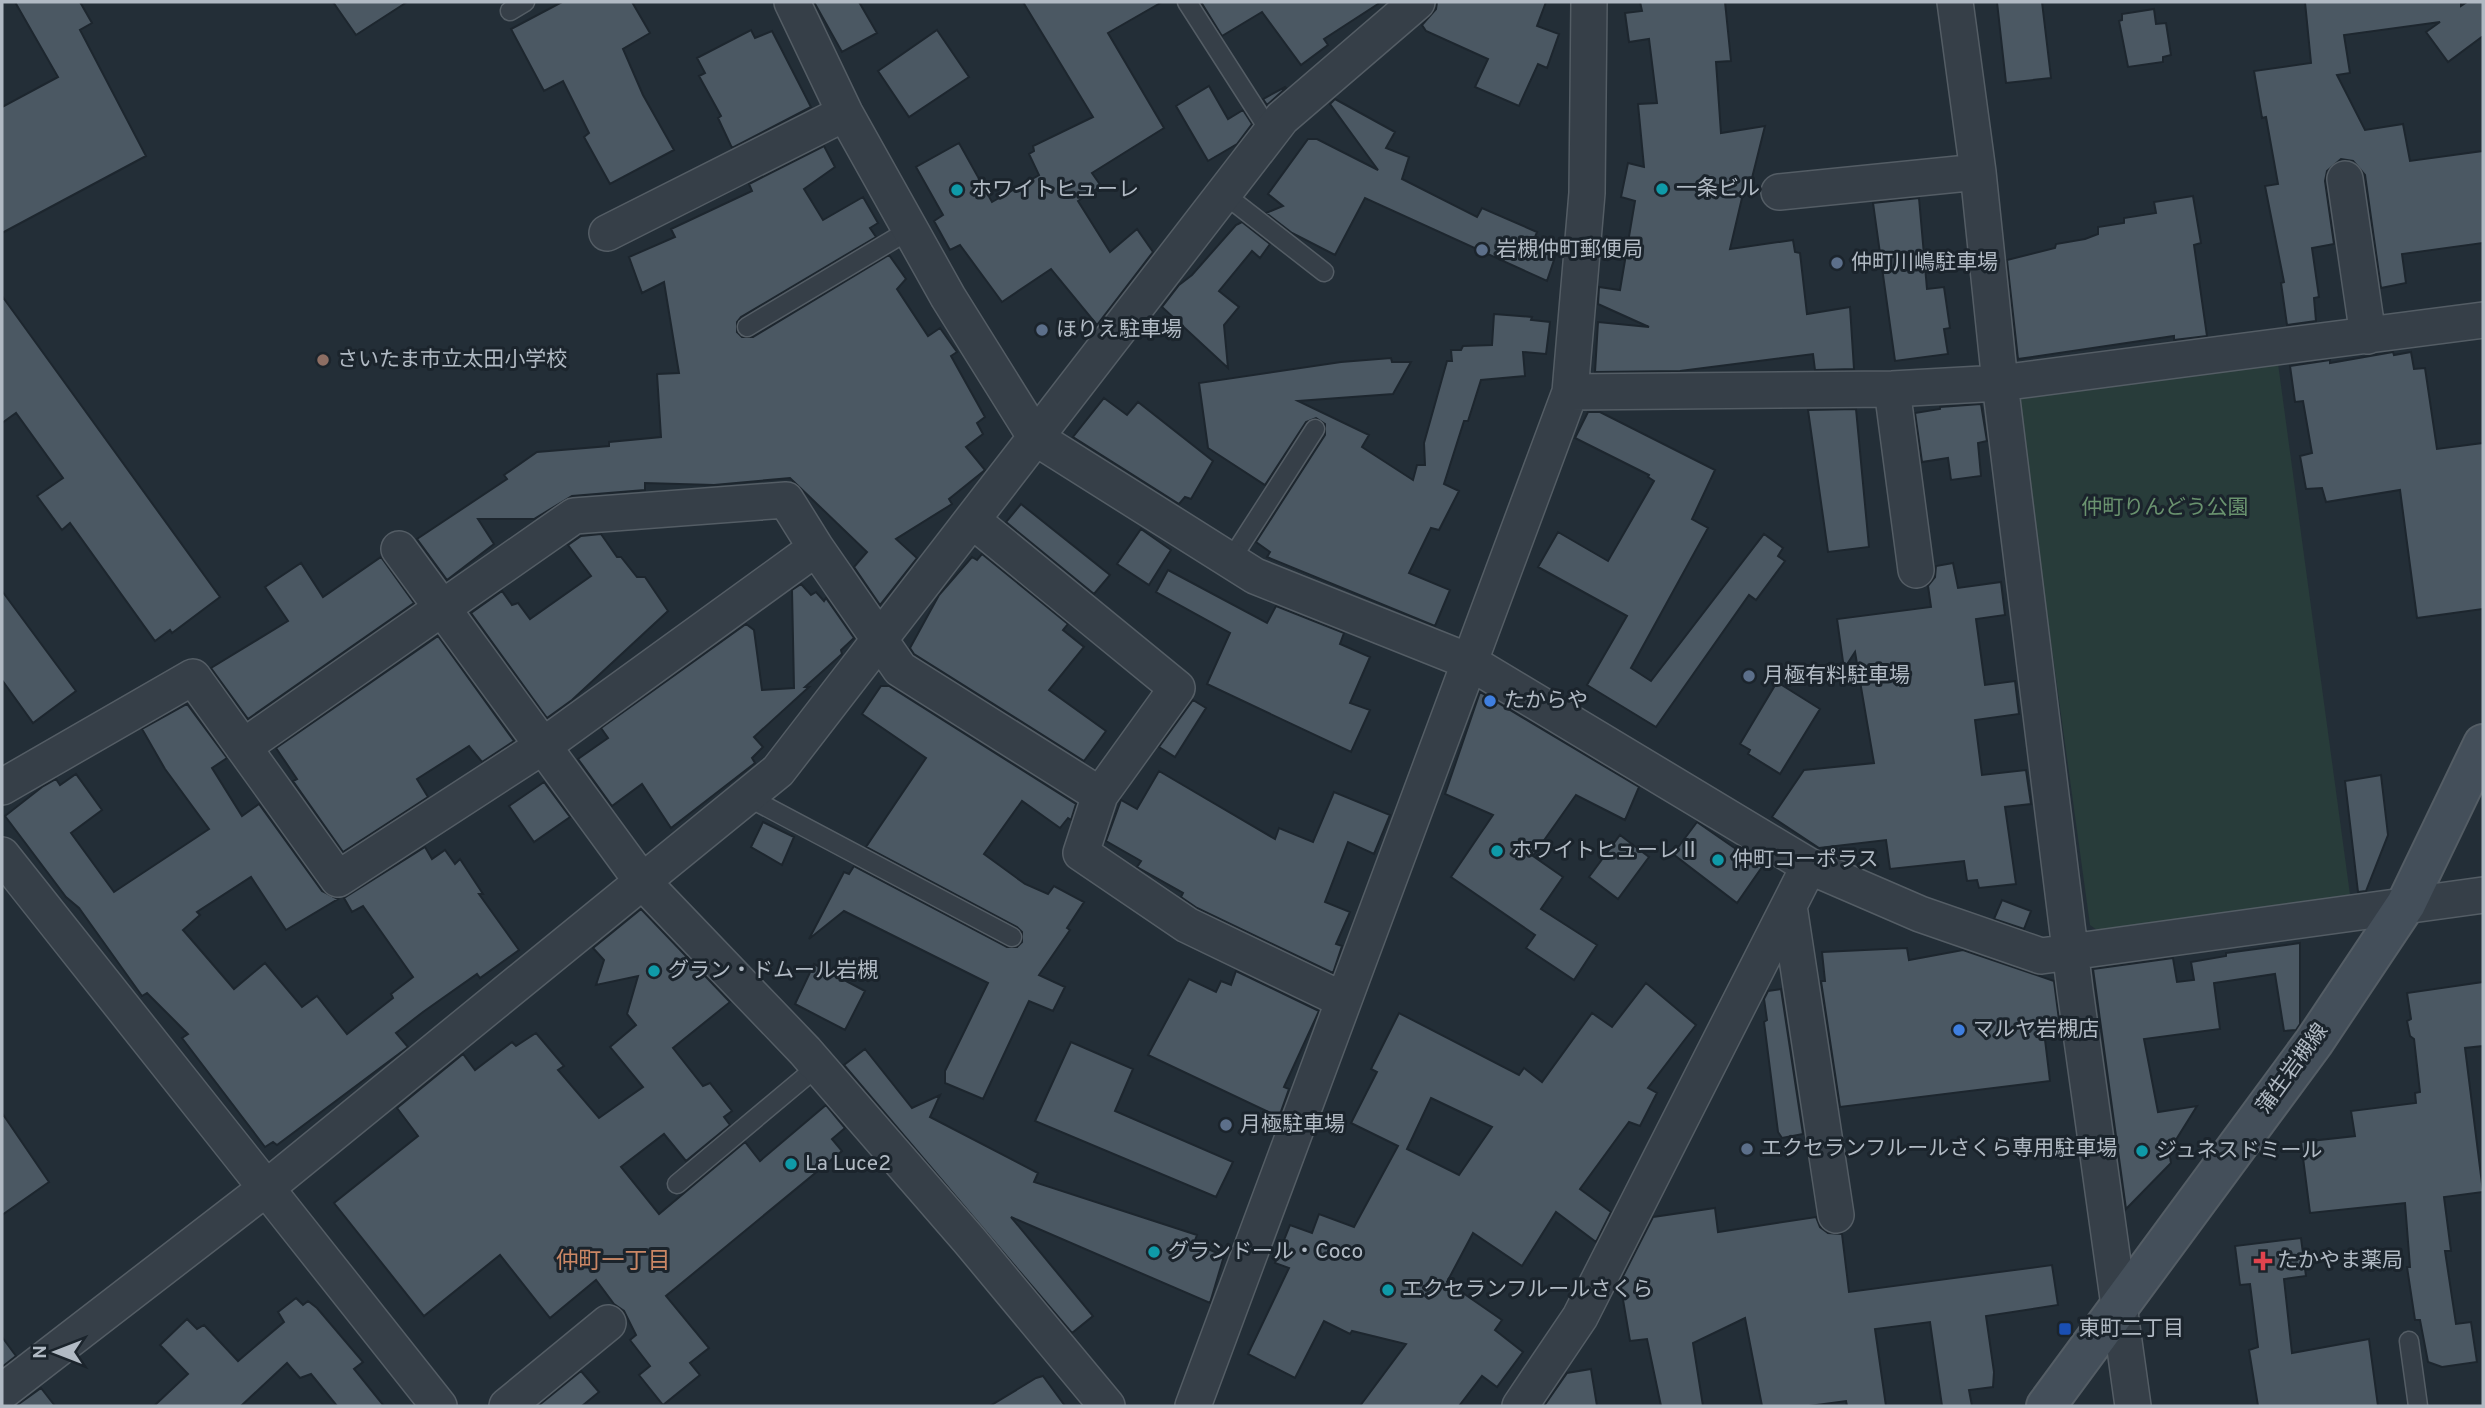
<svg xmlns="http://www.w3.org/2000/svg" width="2485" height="1408" font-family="Overpass,'Noto Sans JP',sans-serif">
<rect width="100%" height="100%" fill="#232e37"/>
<path fill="#283c3a" d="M 2277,356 L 2351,902 L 2104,935 L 2090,925 L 2018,402 L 2026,390 Z"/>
<path fill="#4b5863" stroke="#1d262e" stroke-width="2" fill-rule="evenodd" d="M 15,2 L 80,2 L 92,23 L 80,30 L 146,156 L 2,233 L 2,107 L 58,77 Z
M 333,2 L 407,2 L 356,35 Z
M 562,2 L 632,2 L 650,33 L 623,49 L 643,95 L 674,150 L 610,184 L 584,137 L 589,133 L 563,81 L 544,91 L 511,29 Z
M 814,2 L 859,2 L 877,33 L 842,52 Z
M 1023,2 L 1162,2 L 1108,33 L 1164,128 L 1092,173 L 1101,186 L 1078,201 L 1110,252 L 1137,229 L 1153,252 L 1097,325 L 1051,269 L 1002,302 L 960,245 L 950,250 L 934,221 L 943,215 L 916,167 L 959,143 L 992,202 L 1039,175 L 1029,154 L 1034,151 L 1033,146 L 1093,117 Z
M 1201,2 L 1381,2 L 1324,39 L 1328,45 L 1301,65 L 1262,12 L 1222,36 Z
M 1437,2 L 1546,2 L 1537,26 L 1559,34 L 1547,68 L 1538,64 L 1519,106 L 1475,87 L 1488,59 L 1426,31 L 1422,25 L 1436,9 Z
M 1640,2 L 1725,2 L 1731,61 L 1716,62 L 1721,133 L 1765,126 L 1751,182 L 1746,181 L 1730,249 L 1793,240 L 1795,252 L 1800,253 L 1807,314 L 1850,307 L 1854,369 L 1815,370 L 1813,354 L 1680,371 L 1595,372 L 1598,322 L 1649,327 L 1598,304 L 1599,287 L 1620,290 L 1635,201 L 1621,197 L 1628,163 L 1644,167 L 1638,104 L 1657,103 L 1649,39 L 1629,42 L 1625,13 L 1642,11 Z
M 1997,2 L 2042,2 L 2051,78 L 2006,83 Z
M 2305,2 L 2461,2 L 2461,6 L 2467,2 L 2483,2 L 2483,36 L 2448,62 L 2426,32 L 2440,22 L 2344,35 L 2350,73 L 2337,75 L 2365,130 L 2403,124 L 2410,161 L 2483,151 L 2483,243 L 2402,254 L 2406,283 L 2381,288 L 2365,175 L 2353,161 L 2341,159 L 2327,171 L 2325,181 L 2334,244 L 2312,248 L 2319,297 L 2314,298 L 2316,321 L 2287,325 L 2281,283 L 2284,282 L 2265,186 L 2278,184 L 2266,117 L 2262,118 L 2254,71 L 2311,63 Z
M 2154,9 L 2156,24 L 2166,23 L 2171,55 L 2163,57 L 2163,62 L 2128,67 L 2119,21 L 2122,20 L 2122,14 Z
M 751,30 L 755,38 L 772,31 L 811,107 L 732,148 L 718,118 L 721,116 L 699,76 L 705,73 L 697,58 Z
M 937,30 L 969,77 L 909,117 L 878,71 Z
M 1209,86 L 1228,119 L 1243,110 L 1252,124 L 1237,144 L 1208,161 L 1176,106 Z
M 1285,87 L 1286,88 L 1267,105 L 1263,99 Z
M 1335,99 L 1395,132 L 1386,148 L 1409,157 L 1402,179 L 1477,217 L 1482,208 L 1537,232 L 1535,237 L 1558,248 L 1547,281 L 1365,198 L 1335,255 L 1292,233 L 1266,213 L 1283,206 L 1268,194 L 1308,139 L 1317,139 L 1378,170 L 1330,104 Z
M 824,146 L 835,167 L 804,189 L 823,220 L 863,197 L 878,223 L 870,228 L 876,237 L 741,317 L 737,322 L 737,332 L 742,337 L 753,337 L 889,255 L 906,279 L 897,289 L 928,336 L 940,328 L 957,352 L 951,356 L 985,417 L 977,423 L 983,434 L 966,447 L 985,470 L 949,499 L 952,504 L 896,539 L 917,558 L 880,605 L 854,567 L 867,552 L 790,478 L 714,485 L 645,483 L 645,490 L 572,496 L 534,519 L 478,519 L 494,544 L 447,580 L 417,539 L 507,479 L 504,475 L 537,452 L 609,446 L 609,442 L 661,437 L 657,374 L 679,373 L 664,282 L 642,293 L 629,257 L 675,237 L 671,229 L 752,191 L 749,184 Z
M 2193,196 L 2201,243 L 2194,245 L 2207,336 L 2174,340 L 2174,336 L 2018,359 L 2007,260 L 2055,248 L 2056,244 L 2085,239 L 2098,234 L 2098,227 L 2124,223 L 2124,218 L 2156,213 L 2154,202 Z
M 1919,198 L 1927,289 L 1944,287 L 1950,328 L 1944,329 L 1948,354 L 1895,361 L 1873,203 Z
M 1242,222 L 1270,244 L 1260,258 L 1252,251 L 1219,291 L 1239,307 L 1224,325 L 1228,368 L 1162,307 L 1179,285 L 1192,275 L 1236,225 Z
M 2,296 L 220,597 L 172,633 L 170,630 L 155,641 L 70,523 L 62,530 L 37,496 L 63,478 L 16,413 L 2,423 Z
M 1494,314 L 1532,317 L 1531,320 L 1550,322 L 1546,354 L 1523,352 L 1525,376 L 1481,380 L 1468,421 L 1464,421 L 1444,484 L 1459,491 L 1439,530 L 1431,528 L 1409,573 L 1450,590 L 1435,626 L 1267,557 L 1270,552 L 1256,542 L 1325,435 L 1325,424 L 1316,418 L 1306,422 L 1265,485 L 1208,448 L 1199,383 L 1341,362 L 1391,358 L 1392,362 L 1411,362 L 1393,394 L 1298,401 L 1369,435 L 1362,447 L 1413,480 L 1417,465 L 1425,465 L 1424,443 L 1447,361 L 1452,361 L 1451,350 L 1461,350 L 1463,346 L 1492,345 Z
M 2393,352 L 2394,355 L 2411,352 L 2414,369 L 2425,368 L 2437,449 L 2483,443 L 2483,609 L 2417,618 L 2400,490 L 2326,502 L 2322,488 L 2306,489 L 2300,456 L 2312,453 L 2303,401 L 2295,402 L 2290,366 L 2330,360 L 2330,363 Z
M 1104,398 L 1127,415 L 1138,402 L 1213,461 L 1191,499 L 1185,497 L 1179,504 L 1073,437 Z
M 1981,404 L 1987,441 L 1978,443 L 1981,476 L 1951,480 L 1948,458 L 1922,462 L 1915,413 L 1940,409 L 1940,407 Z
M 1856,409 L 1869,547 L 1828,552 L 1808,410 Z
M 1588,412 L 1600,412 L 1715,470 L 1692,519 L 1708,528 L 1631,668 L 1651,681 L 1764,534 L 1783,548 L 1778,556 L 1785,561 L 1756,600 L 1749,595 L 1656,727 L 1587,685 L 1627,616 L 1538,567 L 1558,532 L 1608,561 L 1654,481 L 1648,477 L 1649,475 L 1575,438 Z
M 1021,504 L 1110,575 L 1094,594 L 1006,522 Z
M 1141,529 L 1171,550 L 1149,585 L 1117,564 Z
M 601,534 L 617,557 L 621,557 L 637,577 L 645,577 L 668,611 L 572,700 L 547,718 L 471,613 L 502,591 L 512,605 L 518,603 L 530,619 L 591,576 L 568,545 L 581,536 Z
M 982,554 L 1068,624 L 1063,630 L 1084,647 L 1049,690 L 1106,731 L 1084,761 L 914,654 L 910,648 L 939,595 L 972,557 L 977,560 Z
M 381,557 L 414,603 L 248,719 L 211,668 L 288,621 L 265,587 L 301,563 L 323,597 Z
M 1953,563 L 1958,588 L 2001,582 L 2005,615 L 1976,619 L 1985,685 L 2015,681 L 2019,714 L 1975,720 L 1982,775 L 2026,770 L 2031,804 L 2005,807 L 2016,884 L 1979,888 L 1977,880 L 1967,881 L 1964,861 L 1890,869 L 1886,840 L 1819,848 L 1772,817 L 1804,770 L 1874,763 L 1855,652 L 1844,669 L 1837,619 L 1931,607 L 1928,586 L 1935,577 L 1936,566 Z
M 1168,570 L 1267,623 L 1276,606 L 1344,633 L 1340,644 L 1370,657 L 1350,703 L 1370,710 L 1351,752 L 1207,684 L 1230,633 L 1156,592 Z
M 801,584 L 811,595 L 816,592 L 824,601 L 826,598 L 854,638 L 841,650 L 842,654 L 805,687 L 809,687 L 754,737 L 763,747 L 752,758 L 755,763 L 671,828 L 642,784 L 612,806 L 578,759 L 608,738 L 601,728 L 746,624 L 754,630 L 762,690 L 794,688 L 792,590 Z
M 2,591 L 76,691 L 33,723 L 2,680 Z
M 438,636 L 514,741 L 482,762 L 469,746 L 417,779 L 428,797 L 343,852 L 293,781 L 297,779 L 276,748 Z
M 1777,682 L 1820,709 L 1780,774 L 1748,754 L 1750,750 L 1740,744 Z
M 881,686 L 889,686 L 1076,804 L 1071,820 L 1068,818 L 1060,828 L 1022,801 L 984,854 L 1025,884 L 1048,894 L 1054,886 L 1084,902 L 1067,928 L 1070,930 L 1039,975 L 1065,987 L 1053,1011 L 1029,1001 L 983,1099 L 945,1083 L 945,1071 L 988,983 L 844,911 L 809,939 L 844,872 L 849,874 L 854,866 L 1007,947 L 1017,947 L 1022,942 L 1022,932 L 1017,927 L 866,847 L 926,758 L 862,714 Z
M 1480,692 L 1639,787 L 1625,820 L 1576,795 L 1533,856 L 1563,877 L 1541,909 L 1597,945 L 1574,980 L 1526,948 L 1535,935 L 1451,877 L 1493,815 L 1445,794 Z
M 1193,700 L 1206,708 L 1175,757 L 1159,747 Z
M 187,704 L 227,758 L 212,768 L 242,816 L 259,804 L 322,891 L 338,899 L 286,930 L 251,877 L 197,912 L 200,915 L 183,930 L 234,989 L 265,963 L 302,1007 L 317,996 L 347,1034 L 393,998 L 391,994 L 413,977 L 363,906 L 352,912 L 344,898 L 425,847 L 432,859 L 445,850 L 455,864 L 460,859 L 483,894 L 479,894 L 519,950 L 480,978 L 477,974 L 423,1012 L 396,1033 L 408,1047 L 277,1145 L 273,1142 L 265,1147 L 182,1038 L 188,1034 L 147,993 L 142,996 L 79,908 L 66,897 L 5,816 L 42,787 L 56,779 L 60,785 L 76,774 L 102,810 L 71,833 L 114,892 L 209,829 L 165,769 L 142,729 Z
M 1159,771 L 1275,839 L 1279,828 L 1313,842 L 1334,792 L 1390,815 L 1374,854 L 1348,842 L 1325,902 L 1350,912 L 1336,944 L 1342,946 L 1333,973 L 1197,908 L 1181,897 L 1183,893 L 1137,867 L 1141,861 L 1106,841 L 1121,800 L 1137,809 Z
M 2381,775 L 2388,835 L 2366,891 L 2358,892 L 2345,781 Z
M 544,782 L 570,817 L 534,842 L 509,806 Z
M 763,822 L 794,837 L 782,865 L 751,847 Z
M 1697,822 L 1762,867 L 1737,903 L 1673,854 Z
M 1620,835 L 1649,857 L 1618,899 L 1589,877 Z
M 2002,900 L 2031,911 L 2024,929 L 1994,919 Z
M 641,909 L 730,1002 L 673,1048 L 703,1086 L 710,1083 L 732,1111 L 724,1117 L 730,1125 L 686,1161 L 664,1134 L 621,1167 L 659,1214 L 745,1142 L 760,1161 L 826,1105 L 845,1128 L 832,1139 L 842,1151 L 666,1296 L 709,1348 L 690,1363 L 700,1375 L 663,1405 L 639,1375 L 650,1366 L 630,1340 L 636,1335 L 624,1311 L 614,1304 L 596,1280 L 550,1318 L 500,1255 L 424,1316 L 334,1203 L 418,1136 L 397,1108 L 463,1054 L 475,1070 L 512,1042 L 516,1046 L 536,1033 L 564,1066 L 558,1070 L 599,1118 L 643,1087 L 610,1047 L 636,1025 L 627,1014 L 638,976 L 596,985 L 604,960 L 593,948 Z
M 2300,943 L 2300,1024 L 2296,1030 L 2284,1031 L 2275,974 L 2214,983 L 2220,1029 L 2144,1039 L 2158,1112 L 2197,1106 L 2169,1151 L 2171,1163 L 2126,1209 L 2093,969 L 2173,958 L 2177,982 L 2194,980 L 2191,962 L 2226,956 L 2226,953 Z
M 1907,948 L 1909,960 L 1963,950 L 2054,981 L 2059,1020 L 2043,1023 L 2050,1081 L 1840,1107 L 1821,981 L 1825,981 L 1822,952 Z
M 814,964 L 865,991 L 845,1030 L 795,1004 Z
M 1236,971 L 1319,1011 L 1284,1087 L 1289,1089 L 1279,1117 L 1148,1055 L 1189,979 L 1216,992 L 1221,981 L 1231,985 Z
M 2483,982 L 2483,1046 L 2465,1048 L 2483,1192 L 2444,1197 L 2451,1251 L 2445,1251 L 2456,1324 L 2471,1322 L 2477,1362 L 2442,1367 L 2428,1362 L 2420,1320 L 2415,1320 L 2407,1267 L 2410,1267 L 2405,1203 L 2310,1213 L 2301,1142 L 2355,1136 L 2351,1111 L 2416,1103 L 2415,1093 L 2420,1092 L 2414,1039 L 2410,1036 L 2407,1021 L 2411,1019 L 2407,993 Z
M 1646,983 L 1696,1025 L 1648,1088 L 1657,1093 L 1640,1126 L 1629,1122 L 1580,1189 L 1611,1212 L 1596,1242 L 1556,1212 L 1522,1266 L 1473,1233 L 1447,1282 L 1502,1320 L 1495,1330 L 1523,1352 L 1497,1387 L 1482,1376 L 1459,1406 L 1360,1406 L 1406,1344 L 1352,1331 L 1350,1334 L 1324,1321 L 1295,1378 L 1248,1354 L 1289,1268 L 1275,1263 L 1290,1225 L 1312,1233 L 1319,1214 L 1354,1227 L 1398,1146 L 1351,1123 L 1377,1072 L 1371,1069 L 1399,1013 L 1519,1075 L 1524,1068 L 1542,1082 L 1592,1013 L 1612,1027 ZM 1431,1098 L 1492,1127 L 1459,1175 L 1407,1149 Z
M 1781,989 L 1803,1134 L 1782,1138 L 1778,1132 L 1764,1022 L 1767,1020 L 1764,999 L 1768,991 Z
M 1071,1042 L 1133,1069 L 1115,1111 L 1233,1162 L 1216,1197 L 1035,1121 Z
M 865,1049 L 912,1108 L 940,1095 L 930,1117 L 1038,1173 L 1034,1182 L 1197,1235 L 1194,1243 L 1224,1256 L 1210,1303 L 1011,1217 L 1093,1316 L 1072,1333 L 844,1065 Z
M 2,1113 L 49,1182 L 2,1215 Z
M 1715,1208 L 1718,1232 L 1816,1217 L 1820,1227 L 1828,1233 L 1842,1234 L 1849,1292 L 2052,1265 L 2058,1305 L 1986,1316 L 1994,1372 L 1993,1387 L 1969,1390 L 1972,1406 L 1942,1406 L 1930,1322 L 1875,1329 L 1886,1406 L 1847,1406 L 1846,1401 L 1809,1406 L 1762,1406 L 1745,1318 L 1693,1343 L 1703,1406 L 1661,1406 L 1647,1339 L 1630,1341 L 1620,1282 L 1653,1217 Z
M 2301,1238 L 2306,1276 L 2284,1279 L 2292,1353 L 2369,1339 L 2378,1406 L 2258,1406 L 2249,1350 L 2258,1347 L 2250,1284 L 2240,1285 L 2235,1246 Z
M 296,1298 L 303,1305 L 308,1301 L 317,1308 L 363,1362 L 354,1369 L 384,1406 L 337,1406 L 311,1374 L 300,1378 L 287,1363 L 241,1406 L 154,1406 L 188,1374 L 160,1345 L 187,1319 L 197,1329 L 204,1325 L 238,1361 L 284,1322 L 278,1312 Z
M 2,1337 L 16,1356 L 2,1367 Z
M 1591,1369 L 1597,1406 L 1544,1406 L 1567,1373 Z
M 581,1371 L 599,1392 L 582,1406 L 538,1406 Z
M 1043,1376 L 1065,1406 L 990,1406 L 1036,1378 Z
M 41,1388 L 55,1406 L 16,1406 Z"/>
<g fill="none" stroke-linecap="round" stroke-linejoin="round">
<defs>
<path id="lane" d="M 1187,2 L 1271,133
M 510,11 L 525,2
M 1224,194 L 1324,272
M 747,327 L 911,229
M 1230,561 L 1315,429
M 746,796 L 1012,937
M 677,1184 L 818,1066
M 2409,1341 L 2418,1406"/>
<path id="street" d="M 792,2 L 845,113 L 948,297 L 1036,438 L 1255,576 L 1468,661 L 1809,866 L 1920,914 L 2041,956 L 2483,895
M 1955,2 L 1978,172 L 2000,383 L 2075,990 L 2133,1406
M 2345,179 L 2368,336
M 1779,192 L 1978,172
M 607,233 L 845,113
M 1892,389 L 1916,570
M 1570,392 L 1892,389 L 2000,383 L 2483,320
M 972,520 L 1177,688 L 1100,795 L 1081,853 L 1187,925 L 1343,1000
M 816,548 L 900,669 L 1100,795
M 399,549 L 641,880 L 805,1051 L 969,1240 L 1107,1406
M 2,787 L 193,677 L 338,879 L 543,746 L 816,548 L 786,500 L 574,516 L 243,747
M 2,855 L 439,1406
M 1789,906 L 1836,1215
M 2,1392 L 265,1189 L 778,771 L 1282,118 L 1417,2
M 507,1406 L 608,1323
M 1193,1406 L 1570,392 L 1587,193 L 1589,2
M 1520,1406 L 1580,1317 L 1809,866"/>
<path id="secondary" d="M 2046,1406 L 2314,1042 L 2406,904 L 2483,744"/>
</defs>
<use href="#lane" stroke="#545d65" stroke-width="21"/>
<use href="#street" stroke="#545d65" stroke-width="38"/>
<use href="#secondary" stroke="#545d65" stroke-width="42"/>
<use href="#lane" stroke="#363f48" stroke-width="18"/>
<use href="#street" stroke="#363f48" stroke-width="35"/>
<use href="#secondary" stroke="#444f5a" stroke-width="38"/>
</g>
<g fill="#0f9aa8" stroke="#1b242c" stroke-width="2.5">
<circle cx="1662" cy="189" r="7"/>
<circle cx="957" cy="190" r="7"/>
<circle cx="1497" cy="851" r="7"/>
<circle cx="1718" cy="860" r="7"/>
<circle cx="654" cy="971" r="7"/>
<circle cx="2142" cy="1151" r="7"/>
<circle cx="791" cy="1164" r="7"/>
<circle cx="1154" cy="1252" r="7"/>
<circle cx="1388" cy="1290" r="7"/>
</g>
<g fill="#5c6f8a" stroke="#1b242c" stroke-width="2.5">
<circle cx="1482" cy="250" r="7"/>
<circle cx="1837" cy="263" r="7"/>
<circle cx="1042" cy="330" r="7"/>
<circle cx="1749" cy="676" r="7"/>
<circle cx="1226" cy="1125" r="7"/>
<circle cx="1747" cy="1149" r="7"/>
</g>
<circle fill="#8d6e63" stroke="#1b242c" stroke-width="2.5" cx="323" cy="360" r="7"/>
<g fill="#3f7fe0" stroke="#1b242c" stroke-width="2.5">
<circle cx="1490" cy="701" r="7"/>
<circle cx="1959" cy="1030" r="7"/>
</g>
<path fill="#e0444e" stroke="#1b242c" stroke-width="2.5" d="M2259.5 1250.5h7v7h7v7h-7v7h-7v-7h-7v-7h7z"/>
<rect fill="#1a4fb4" stroke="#1b242c" stroke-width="2.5" x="2058" y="1322" width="14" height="14" rx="3.5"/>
<g text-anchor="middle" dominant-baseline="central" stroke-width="6" stroke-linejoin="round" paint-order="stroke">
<g font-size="21" fill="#b1bac4" stroke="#1b242c" text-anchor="start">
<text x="1676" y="189">一条ビル</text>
<text x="971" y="190">ホワイトヒューレ</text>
<text x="1496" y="250">岩槻仲町郵便局</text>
<text x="1851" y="263">仲町川嶋駐車場</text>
<text x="1056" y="330">ほりえ駐車場</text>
<text x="337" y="360">さいたま市立太田小学校</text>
<text x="1763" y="676">月極有料駐車場</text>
<text x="1504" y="701">たからや</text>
<text x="1511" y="851">ホワイトヒューレⅡ</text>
<text x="1732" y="860">仲町コーポラス</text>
<text x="668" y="971">グラン・ドムール岩槻</text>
<text x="1973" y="1030">マルヤ岩槻店</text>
<text x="1240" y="1125">月極駐車場</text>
<text x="1761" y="1149">エクセランフルールさくら専用駐車場</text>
<text x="2156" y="1151">ジュネスドミール</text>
<text x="805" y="1164">La Luce2</text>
<text x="1168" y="1252">グランドール・Coco</text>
<text x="2277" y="1261">たかやま薬局</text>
<text x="1402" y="1290">エクセランフルールさくら</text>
<text x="2079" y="1329">東町二丁目</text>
</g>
<g font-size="21" fill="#6a936f" stroke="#1b242c">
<text x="2165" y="508">仲町りんどう公園</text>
</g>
<g font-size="21" fill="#b1bac4" stroke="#1b242c">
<text transform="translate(2293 1069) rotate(-54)">蒲生岩槻線</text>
</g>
<g font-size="23" fill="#cb8765" stroke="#1b242c">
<text x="613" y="1262">仲町一丁目</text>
</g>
</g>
<rect width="2485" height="1408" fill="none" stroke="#b1bac4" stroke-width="7"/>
<g transform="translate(56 1352) rotate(270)" stroke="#1b242c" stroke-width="5" paint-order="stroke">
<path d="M0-5L12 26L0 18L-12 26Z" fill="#b1bac4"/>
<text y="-10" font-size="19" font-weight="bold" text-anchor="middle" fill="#b1bac4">N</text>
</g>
</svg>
